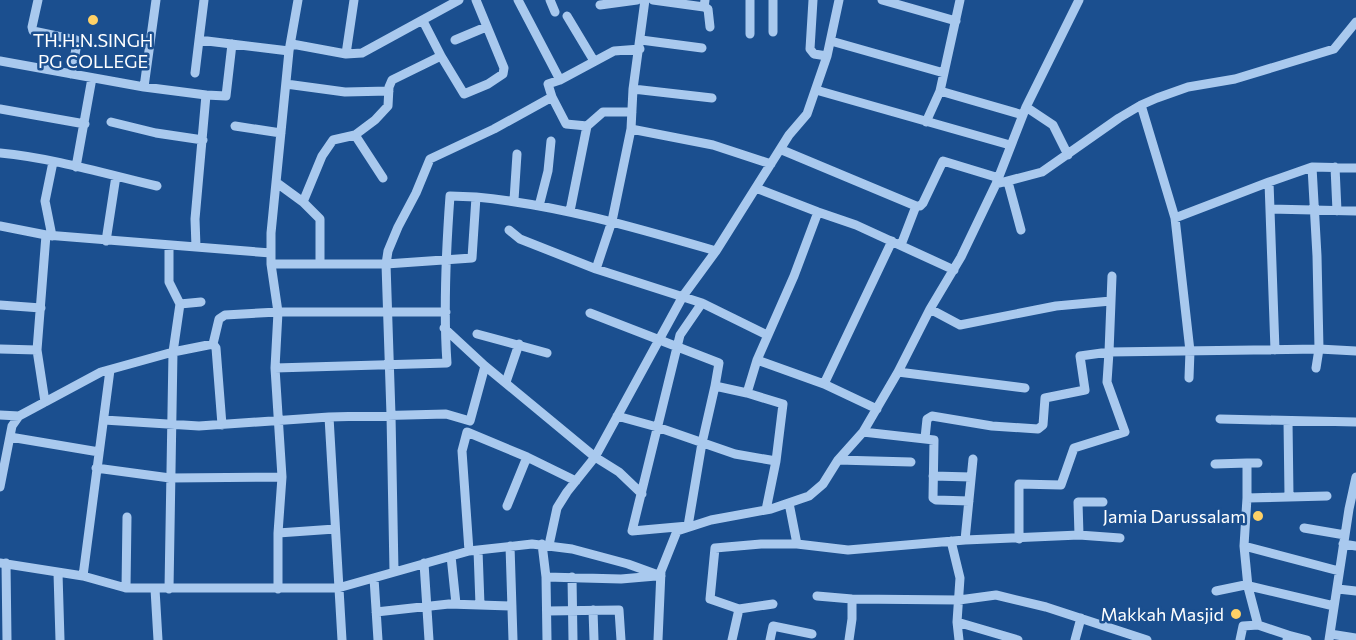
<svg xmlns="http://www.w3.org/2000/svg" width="1356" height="640" font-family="Commissioner,sans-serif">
<rect width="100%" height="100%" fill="#1b4f8f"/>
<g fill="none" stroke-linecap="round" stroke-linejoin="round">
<path stroke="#a9c9ee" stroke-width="9" d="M 38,0 L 32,27 L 33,31 L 76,40 L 77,44 L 71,74
M 204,0 L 199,40 L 289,51
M 518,0 L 560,80
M 550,0 L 555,12
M 653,0 L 704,7 L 705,0
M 773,0 L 773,32
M 813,0 L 810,49 L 814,54 L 827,56
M 882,0 L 956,21
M 960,0 L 940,91 L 1023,115
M 600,5 L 637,0
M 704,7 L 708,9 L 710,27
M 567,16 L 594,61
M 750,34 L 750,0
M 455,40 L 486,27
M 641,40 L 702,48
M 831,41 L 944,73
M 292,44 L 346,54 L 362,53 L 459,0
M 346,54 L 354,0
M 441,56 L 464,94 L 488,84 L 503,74 L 504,68 L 476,0
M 0,61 L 144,87 L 206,95 L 195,219 L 196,247
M 195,73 L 199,40
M 286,84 L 345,92 L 389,91
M 144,87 L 156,0
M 633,89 L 712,98
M 816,90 L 1010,145
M 206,95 L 226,96 L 232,44
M 1141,105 L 1175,218 L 1269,182 L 1275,350
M 1026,107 L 1053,125 L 1068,155
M 0,109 L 85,124
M 111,122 L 156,133 L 203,140
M 926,122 L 940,91
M 235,126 L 281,133
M 587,126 L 603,112 L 632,112
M 631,129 L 713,145 L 771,164
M 782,150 L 916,206 L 920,206 L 923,203 L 943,161 L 999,178
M 0,153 C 53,158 106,174 157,186
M 76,167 L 92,78
M 1335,167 L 1337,211
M 383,178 L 355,135 L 375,120 L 388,106 L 389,87 L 392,80 L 441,56 L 423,21
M 1008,182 L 1021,230
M 1269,182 L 1312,167
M 277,183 L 303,202 L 320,219 L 320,264
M 996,184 L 1042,172 L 1119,118 L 1141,105 L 1157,98 L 1188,87 L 1235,79 L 1334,49 L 1356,22
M 756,188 L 818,212 L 856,225 L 954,270
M 514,200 L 517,154
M 303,202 L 322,156 L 333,140 L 355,135
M 539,206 L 548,171 L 551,141
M 1270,209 L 1356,211
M 570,211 L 587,126 L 566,124 L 552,97 L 548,84 L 560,80 L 614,51 L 640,49
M 1175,218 L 1190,351 L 1189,378
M 0,226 L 46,235
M 509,230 L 520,239 L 596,269 L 702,303 L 767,335
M 52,236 L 45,201 L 53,162
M 106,241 L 116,176
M 169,245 L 169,282 L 180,304
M 901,245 L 916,206
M 271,264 L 386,264 L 472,258 L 476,197 C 559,205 637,228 716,251
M 596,269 L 612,221 L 631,129 L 633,89 L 645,0
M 702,303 L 680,335 L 632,531 L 688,526 L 702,443 L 715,386 L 747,393
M 0,305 L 41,308
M 930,309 L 960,325 L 1056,306 L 1111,301
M 590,313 L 719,363 L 715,386
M 444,328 L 485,366 L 595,457 L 619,472 L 642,494
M 477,334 L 547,353
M 213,344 L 219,319 L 225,315 L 278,312 L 446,312
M 0,349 L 37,350
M 757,360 L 824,384 L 877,409
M 275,368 L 447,363 C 443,307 446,251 450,196 L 476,197
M 1316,368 L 1319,349 L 1317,256 L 1312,167 L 1356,168
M 898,372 L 1025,388
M 506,382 L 519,344
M 824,384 L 892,241
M 45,402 L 37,350 L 46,235 L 271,253
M 0,415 L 19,416
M 617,416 L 657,427 L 735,454 L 776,461
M 329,417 L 342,640
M 1220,419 L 1356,422
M 104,420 L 199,426 L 329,417 L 446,414 L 470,421 L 485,366
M 1288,421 L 1289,496
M 863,432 L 934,440 L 933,498 L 936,500 L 969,501
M 10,437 L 99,452
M 925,438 L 927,419 L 932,416 L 992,426 L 1038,429 L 1043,425 L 1045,398 L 1085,390 L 1080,356 L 1109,352 L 1112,276
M 838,460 L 911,462
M 1215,464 L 1247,463
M 96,468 L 170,478 L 282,477
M 933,476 L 971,477
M 0,487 L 12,426 L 19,416 L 101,372 L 173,352 L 213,344 L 216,348 L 222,425
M 1247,498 L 1247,463 L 1258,463
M 789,503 L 797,544
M 507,506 L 527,457
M 766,510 L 776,461 L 783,404 L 747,393 L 757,360 L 794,276 L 818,212
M 1304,528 L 1345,535
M 278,533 L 335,529
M 1079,535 L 1078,502 L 1103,502
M 1019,539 L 1019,484 L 1061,485 L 1074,448 L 1125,432 L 1107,382 L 1109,352 L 1319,349 L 1356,351
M 965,540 L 973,459
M 951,541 L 960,578 L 957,622 L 959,640
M 542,544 L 546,577
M 1343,544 L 1356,546
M 549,545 L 557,508 L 567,492 L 595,457 L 683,296 L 716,251 L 789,135 L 807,114 L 827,56 L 839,0
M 510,546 L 513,640
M 1244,546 L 1339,571
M 478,550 L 480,605
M 469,551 L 462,451 L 467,432 L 527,457 L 576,481
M 451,556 L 456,604
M 0,563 L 83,576 L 126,588 L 338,588 L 469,551 L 532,544 L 572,549 L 628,564 L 661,576
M 6,563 L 7,640
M 424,563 L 429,640
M 394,571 L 391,415 L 386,264 L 388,251 L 398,227 L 416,193 L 430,159 L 494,129 L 552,97
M 58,573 L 60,640
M 83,576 L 110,370
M 572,577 L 573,640
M 374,578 L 378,640
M 126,588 L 127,517
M 155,589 L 158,640
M 169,589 L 173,352 L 180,304 L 201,302
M 278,589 L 278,533 L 282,477 L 275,368 L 278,312 L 271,264 L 271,233 L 289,51 L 298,0
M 1338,589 L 1356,591
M 1216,591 L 1245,585 L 1334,606
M 817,596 L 852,599 L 959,600 L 996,595 L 1046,607 L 1147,640
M 739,609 L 773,604
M 593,610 L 594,640
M 547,611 L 619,610 L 621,640
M 376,612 L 449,604 L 512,606
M 957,622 L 1018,640
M 1258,625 L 1248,587 L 1244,546 L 1247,498 L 1327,496
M 1330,634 L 1356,638
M 1288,635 L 1307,640
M 547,640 L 546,577 L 621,579 L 656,576
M 658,640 L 661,571 L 677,531 L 711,520 L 771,509 L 809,496 L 823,484 L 838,460 L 863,432 L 898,372 L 930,309 L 961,257 L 996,184 L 1026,107 L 1079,0
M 732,640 L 739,609 L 710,599 L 715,548 L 761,544 L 797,544 L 848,550 L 965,540 L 1079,535 L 1120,538
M 770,640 L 773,626 L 812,634
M 849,640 L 852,619 L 852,599
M 1075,640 L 1081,618
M 1240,640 L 1243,626 L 1258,625 L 1288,635 L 1287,640
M 1329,640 L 1349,509 L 1356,477"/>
</g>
<g fill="#ffd166" stroke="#1b4f8f" stroke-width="2">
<circle cx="93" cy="20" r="6"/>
<circle cx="1258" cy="516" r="6"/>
<circle cx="1236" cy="614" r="6"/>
</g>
<g text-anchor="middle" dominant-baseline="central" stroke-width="5" stroke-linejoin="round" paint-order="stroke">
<g font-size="18" fill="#fff" stroke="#1b4f8f" text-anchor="end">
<text x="93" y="40" text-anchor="middle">TH.H.N.SINGH<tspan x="93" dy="21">PG COLLEGE</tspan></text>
<text x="1246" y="516">Jamia Darussalam</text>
<text x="1224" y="614">Makkah Masjid</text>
</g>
</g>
</svg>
